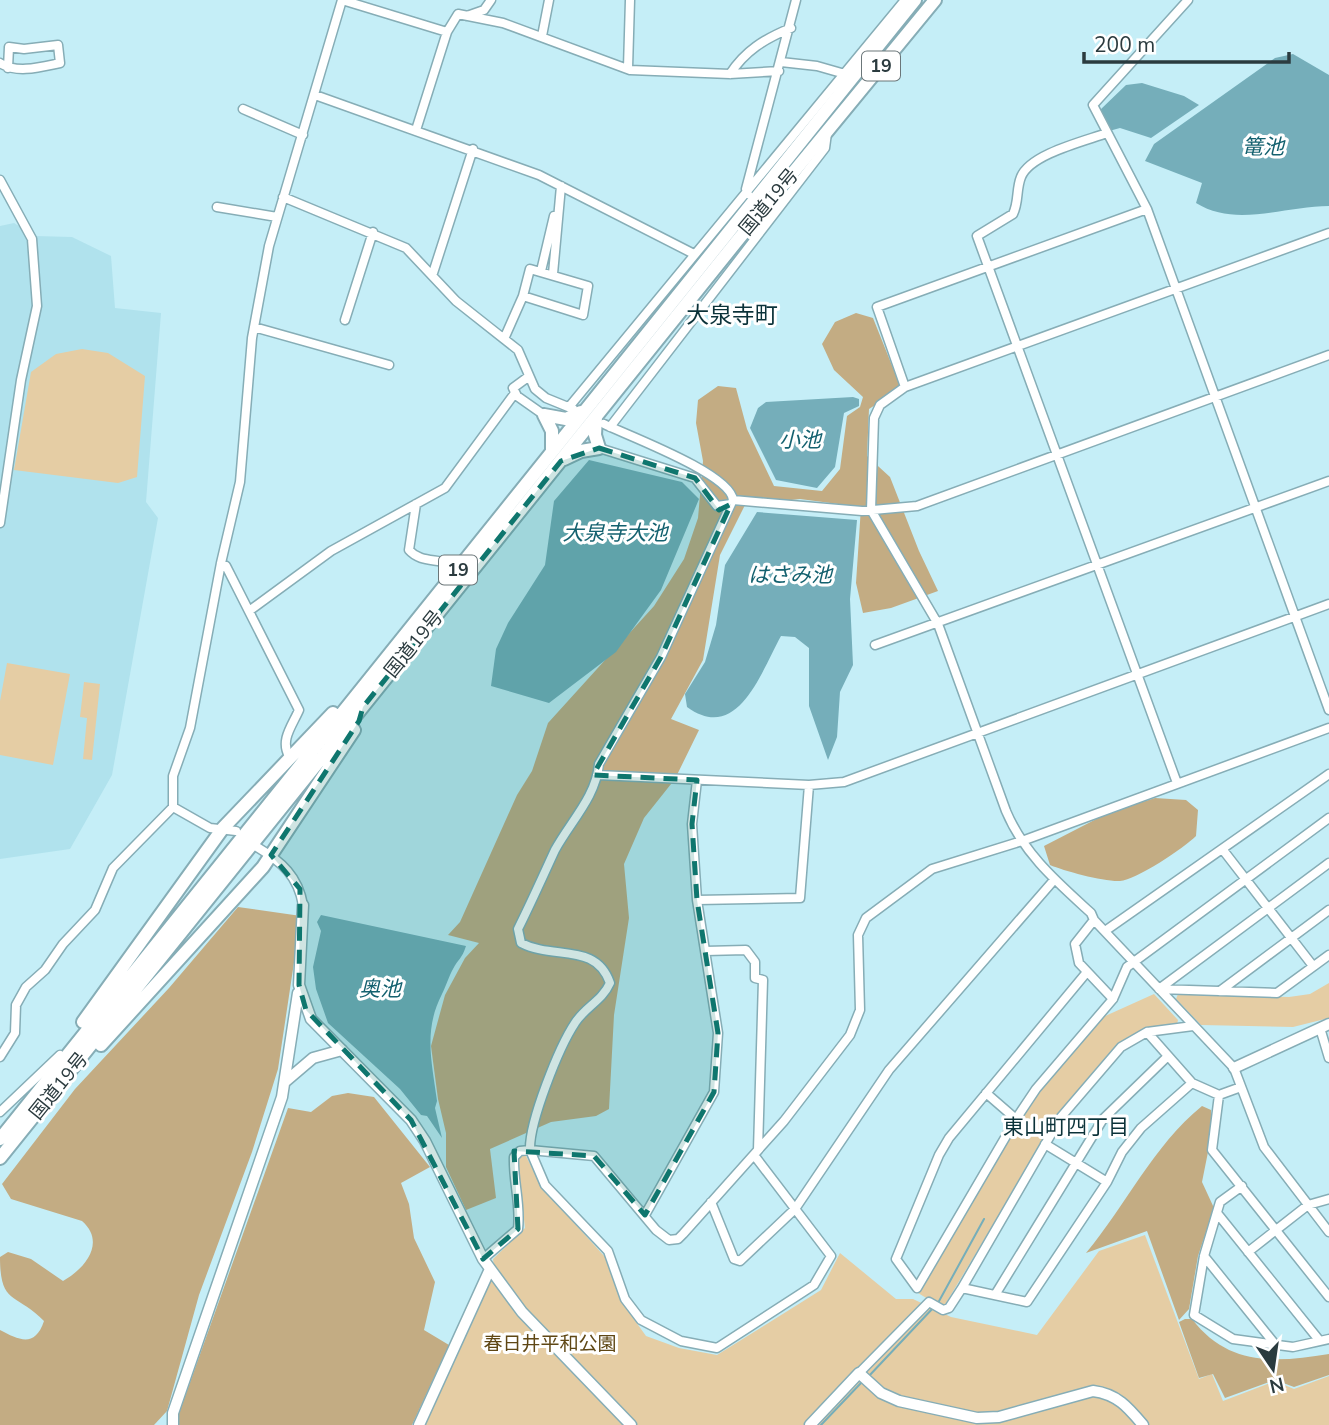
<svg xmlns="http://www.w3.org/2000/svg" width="1329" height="1425" font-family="'Nunito Sans','Noto Sans JP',sans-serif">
<rect width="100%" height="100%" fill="#c5eef7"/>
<path fill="#b0e2ed" d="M 14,223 L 35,236 L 72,237 L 111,256 L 115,308 L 161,313 L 146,502 L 158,518 L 112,775 L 70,849 L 0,859 L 0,226 Z"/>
<path fill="#e5cda4" d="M 82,349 L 108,353 L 145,376 L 137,477 L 118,483 L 14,470 L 31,372 L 56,354 Z
M 7,663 L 70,674 L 53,765 L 0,755 L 0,701 Z
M 84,682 L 100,684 L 92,760 L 83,759 L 87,718 L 80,717 Z
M 1329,983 L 1329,1018 L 1293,1027 L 1201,1025 L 1176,999 L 1178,994 L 1289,997 L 1310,994 Z
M 1154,994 L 1178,1020 L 1177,1024 L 1149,1027 L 1128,1037 L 1056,1120 L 943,1308 L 918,1293 L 1037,1093 L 1103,1017 Z
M 525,1154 L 541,1186 L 605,1257 L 621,1301 L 646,1336 L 679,1348 L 717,1355 L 821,1290 L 840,1253 L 896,1299 L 913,1299 L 951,1317 L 1037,1335 L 1099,1251 L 1145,1235 L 1199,1379 L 1212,1374 L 1223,1401 L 1275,1381 L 1294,1389 L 1329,1376 L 1329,1425 L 423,1425 L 494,1267 L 493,1259 L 525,1228 L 517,1158 Z"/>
<path fill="#c3ac83" d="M 856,313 L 873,318 L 901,388 L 869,409 L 867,456 L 890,477 L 919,551 L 938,591 L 891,608 L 863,613 L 856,583 L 861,507 L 800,499 L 745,505 L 720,555 L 703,660 L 671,719 L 699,730 L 675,779 L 644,818 L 624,864 L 629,918 L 614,1015 L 609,1109 L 596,1116 L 551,1122 L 490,1149 L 496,1198 L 466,1210 L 446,1167 L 446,1133 L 438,1099 L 431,1046 L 445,995 L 465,958 L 479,943 L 448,935 L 460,922 L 517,795 L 532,771 L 548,723 L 654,606 L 684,559 L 698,518 L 703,461 L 696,423 L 698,400 L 718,386 L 736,388 L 747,429 L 774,486 L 822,491 L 840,469 L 847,416 L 860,407 L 863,397 L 834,370 L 822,344 L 835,322 Z
M 1155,798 L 1186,800 L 1198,810 L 1196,836 C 1184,848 1136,880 1120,881 C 1105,882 1064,871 1050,865 L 1044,846 L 1108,813 Z
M 238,907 L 301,916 L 278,1069 L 252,1152 L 199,1295 L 167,1411 L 154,1425 L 0,1425 L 0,1330 C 19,1340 35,1348 44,1321 C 16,1292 0,1306 0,1257 L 8,1252 L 31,1259 L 63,1281 C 86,1268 106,1242 82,1221 L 11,1199 L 2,1184 L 75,1089 L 169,988 Z
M 348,1093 L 374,1097 L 430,1167 L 401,1183 L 409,1204 L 414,1238 L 435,1282 L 424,1330 L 449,1345 L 412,1425 L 178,1425 L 178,1416 L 288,1108 L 311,1112 L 332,1096 Z
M 1202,1106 L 1211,1110 L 1211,1137 L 1202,1182 L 1214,1208 L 1198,1256 L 1189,1309 L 1179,1320 L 1147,1231 L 1086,1253 C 1126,1205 1153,1146 1202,1106 Z
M 1185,1319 L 1192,1319 C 1228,1366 1275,1363 1329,1354 L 1329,1375 L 1294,1387 L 1275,1380 L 1225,1398 L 1213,1374 L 1199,1378 L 1179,1322 Z"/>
<path fill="#75aeba" d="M 1293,54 L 1329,75 L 1329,206 C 1284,206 1236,228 1196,203 L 1202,183 L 1145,161 L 1154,144 L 1275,58 Z
M 1142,83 L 1184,96 L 1199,105 L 1151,138 L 1120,128 L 1109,131 L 1100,110 L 1126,85 Z
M 853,397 L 859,399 L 859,406 L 844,413 L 835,467 L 817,488 L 776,480 L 750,428 L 758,408 L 766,402 Z
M 589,460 L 682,482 L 699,499 L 661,590 L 616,652 L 549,703 L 491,686 L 496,649 L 508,623 L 545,565 L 554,501 Z
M 757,512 L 857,520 L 850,599 L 853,665 L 840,692 L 837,737 L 828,760 L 809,706 L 809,648 L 795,637 L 781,636 C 761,672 738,744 687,707 L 685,694 L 705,662 L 716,625 L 725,565 Z
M 321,915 L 466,946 C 462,959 458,959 453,969 C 449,976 446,986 442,994 C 423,1031 432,1062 437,1101 L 435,1108 L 442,1138 L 427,1116 L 421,1115 L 400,1089 L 328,1023 L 316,989 L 313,967 L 321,931 L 317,922 Z"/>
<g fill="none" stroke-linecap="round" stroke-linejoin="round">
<path stroke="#75aeba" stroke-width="2" d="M 938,1303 L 984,1219
M 868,1377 L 934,1307
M 821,1425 L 861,1383"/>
<defs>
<path id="minor" d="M 342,0 L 447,32 L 458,14 L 503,23 L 630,70 L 730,74 L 779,71
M 1188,0 L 1093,105 L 1147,209 L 1329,710
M 467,16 L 484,10 L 491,0
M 542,36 L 549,0
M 781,62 L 817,66 L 845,74
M 0,63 C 17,74 41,67 60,63 L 58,45 L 24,49 L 9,47 L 8,68
M 628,68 L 630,0
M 730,74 C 745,51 764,39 791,28
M 315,95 L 539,175 L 694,254
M 243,109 L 303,135
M 416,130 L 447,32
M 1107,133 C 1085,141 1030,154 1021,177 C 1016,189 1019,202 1013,214 L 977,236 L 1177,783
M 0,180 L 32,239 L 37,306 L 21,380 L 0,523
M 748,194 L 746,189 L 796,0
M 283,197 L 406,248 L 456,301 L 518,350 L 535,389 L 546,398 L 573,409
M 217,207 L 277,217
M 1329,233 L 905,387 L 880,405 L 874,418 L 871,510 L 938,624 L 1006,811 C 1024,854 1057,882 1091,913 L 1094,920 L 1234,1068 L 1264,1147 L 1329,1232
M 541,271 L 554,216
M 433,273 L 473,149
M 553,274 L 561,186
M 345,320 L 373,232
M 254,327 L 389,365
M 504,339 L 523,296 L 530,269 L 588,286 L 583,315 L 523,296
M 528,377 L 513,388 L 517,396 L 544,415
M 905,387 L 877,307 L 1147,209
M 569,407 L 905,0
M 604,424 C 629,436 731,474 733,500
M 610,427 L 825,148 L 827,133
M 599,448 L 695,478 L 717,506 L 731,504 L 733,500 L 862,511 L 917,506 L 1329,355
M 416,504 L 409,550 C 422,565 443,556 459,569
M 731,504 L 661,657 L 599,764 C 596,797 570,822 555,850 C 543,876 531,903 518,929 L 521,943 C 554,960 596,942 610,983 C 602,1001 585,1007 575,1023 C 559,1047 529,1122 530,1150 L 594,1156 L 656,1230 L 669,1240 L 678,1239 L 683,1234 L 784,1121 L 850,1035 L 860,1010 L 858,935 L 866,918 L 932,869 L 1022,841 L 1329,728
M 221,563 L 226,566 L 299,710 C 292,726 280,740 289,756
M 249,611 L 331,551 L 445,488 L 515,393
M 875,645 L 1329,481
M 598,775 L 809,785 L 844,782 L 1329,604
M 173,807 L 210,828 L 236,831
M 257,847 C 282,862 298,876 303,905
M 1223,850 L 1313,966
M 697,900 L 800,898 L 809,785
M 1094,920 L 1075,944 L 1079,963 L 1113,999
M 1105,931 L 1329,774
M 705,951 L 746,950 L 755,962 L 755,978 L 763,980 L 758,1150
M 1087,972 L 949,1138 L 939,1155 L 896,1259 L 917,1288 L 1016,1119 L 1036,1089 L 1113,999 L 1127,967 L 1329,818
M 1159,989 L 1329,863
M 1159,989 L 1277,993 L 1329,955
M 1220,991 L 1329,910
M 1320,1028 L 1329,1058
M 1147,1032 L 1192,1083 L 1219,1095 L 1241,1087
M 0,1057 L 15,1033 L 16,1005 L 26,987 L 45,970 L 63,944 L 95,910 L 113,868 L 173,807 L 173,776 L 190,728 L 221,563 L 240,482 L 252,338 L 269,246 L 342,0
M 1192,1083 L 1141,1128 L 1122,1152 L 1107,1182 L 1027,1302 L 962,1288 L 1061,1117 L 1121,1047 L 1147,1032 L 1193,1026
M 986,1093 L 1016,1119
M 1219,1095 L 1212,1150 L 1329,1297
M 0,1112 L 60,1055
M 1045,1144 L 1107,1182
M 1242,1186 L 1220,1202 L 1204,1256 L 1194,1315 L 1233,1339 L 1293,1347 L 1329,1339
M 711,1202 L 734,1259 L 740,1261 L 795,1209 L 889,1070 L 1054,880
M 1217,1213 L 1319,1340
M 645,1215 L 714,1092 L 718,1033 L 697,900 L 692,824 L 697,780
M 1248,1252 L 1308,1205 L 1329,1199
M 1204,1256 L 1274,1343
M 483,1259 L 518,1229 C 521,1204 513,1182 514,1157 L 520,1151 L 530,1150 L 545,1185 L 608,1251 L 625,1299 L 641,1320 L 681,1341 L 717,1348 L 814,1285 L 831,1256 L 754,1155
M 995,1295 L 1103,1119 L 1168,1056
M 859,1373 L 929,1302 L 943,1310 L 949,1308 L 962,1288"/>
<path id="tertiary" d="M 303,905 L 299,985 L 311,1019 L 411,1120 L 425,1141 L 483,1259 L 522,1312 L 631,1425
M 1234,1068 L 1329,1024
M 286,1081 L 313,1058 L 342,1050
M 173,1425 L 173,1413 L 282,1097 L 298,993
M 419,1425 L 490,1269
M 810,1425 L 859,1373 L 881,1393 L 899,1401 L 977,1418 L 999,1417 L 1093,1391 C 1117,1394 1128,1407 1143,1425"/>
<path id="trunk" d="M 544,415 L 566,419 L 581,412
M 544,415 L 552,431 L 552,452
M 564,459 L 581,451 L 599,448 L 595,435 L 596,417
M 83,1022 L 223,828 L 333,713
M 101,1045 L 263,867 L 354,730
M 0,1139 L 915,0
M 0,1158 L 737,241 L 935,0"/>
</defs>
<use href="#minor" stroke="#86adb6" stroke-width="11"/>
<use href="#tertiary" stroke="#86adb6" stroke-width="13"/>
<use href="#trunk" stroke="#86adb6" stroke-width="16"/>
<use href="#minor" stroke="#fff" stroke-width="8"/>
<use href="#tertiary" stroke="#fff" stroke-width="10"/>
<use href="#trunk" stroke="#fff" stroke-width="12"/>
</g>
<path fill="#0f766e" fill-opacity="0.2" stroke="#0f766e" stroke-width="5" stroke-dasharray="14 9" stroke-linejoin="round" d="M 599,448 L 695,478 L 719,510 L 731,504 L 661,657 L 593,775 L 697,780 L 692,824 L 697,900 L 718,1033 L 714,1092 L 645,1215 L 594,1156 L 514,1151 L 518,1229 L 483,1259 L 411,1120 L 306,1010 L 299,985 L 300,889 L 271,855 L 359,721 L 363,707 L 561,461 Z"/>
<g text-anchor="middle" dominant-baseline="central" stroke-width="6" stroke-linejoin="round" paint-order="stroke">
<g fill="#fff" stroke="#6b7679" stroke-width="2">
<rect x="862" y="51.5" width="38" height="29" rx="5"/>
<rect x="439" y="555.5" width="38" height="29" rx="5"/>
</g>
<g font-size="18" font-weight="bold" fill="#2b3b3f">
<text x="881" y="66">19</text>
<text x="458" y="570">19</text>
</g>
<g font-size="19" fill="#2b3b3f" stroke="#fff">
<text transform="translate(769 202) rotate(-50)">国道19号</text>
<text transform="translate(414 644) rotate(-51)">国道19号</text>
<text transform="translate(59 1086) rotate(-51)">国道19号</text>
</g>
<g font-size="19" fill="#5f4715" stroke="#fff">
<text x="550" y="1344">春日井平和公園</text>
</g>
<g font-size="21" font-style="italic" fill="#14616f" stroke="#fff">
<text x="1263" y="147">篭池</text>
<text x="800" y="440">小池</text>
<text x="615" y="533">大泉寺大池</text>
<text x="790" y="575">はさみ池</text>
<text x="380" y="989">奥池</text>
</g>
<g font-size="21" fill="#0b3239" stroke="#fff">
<text x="1066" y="1127">東山町四丁目</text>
</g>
<g font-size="23" fill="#0b3239" stroke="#fff">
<text x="732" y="315">大泉寺町</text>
</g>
</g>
<g transform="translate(1273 1369) rotate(167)" stroke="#ffffff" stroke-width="5" paint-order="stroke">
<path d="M0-5L12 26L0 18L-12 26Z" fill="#2b3b3f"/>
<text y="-10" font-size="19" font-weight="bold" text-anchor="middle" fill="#2b3b3f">N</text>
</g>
<path d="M1084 52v10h205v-10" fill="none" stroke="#2b3b3f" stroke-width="3.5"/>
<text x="1094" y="52" font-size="21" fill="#2b3b3f" stroke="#ffffff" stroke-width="5" paint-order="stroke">200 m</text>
</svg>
